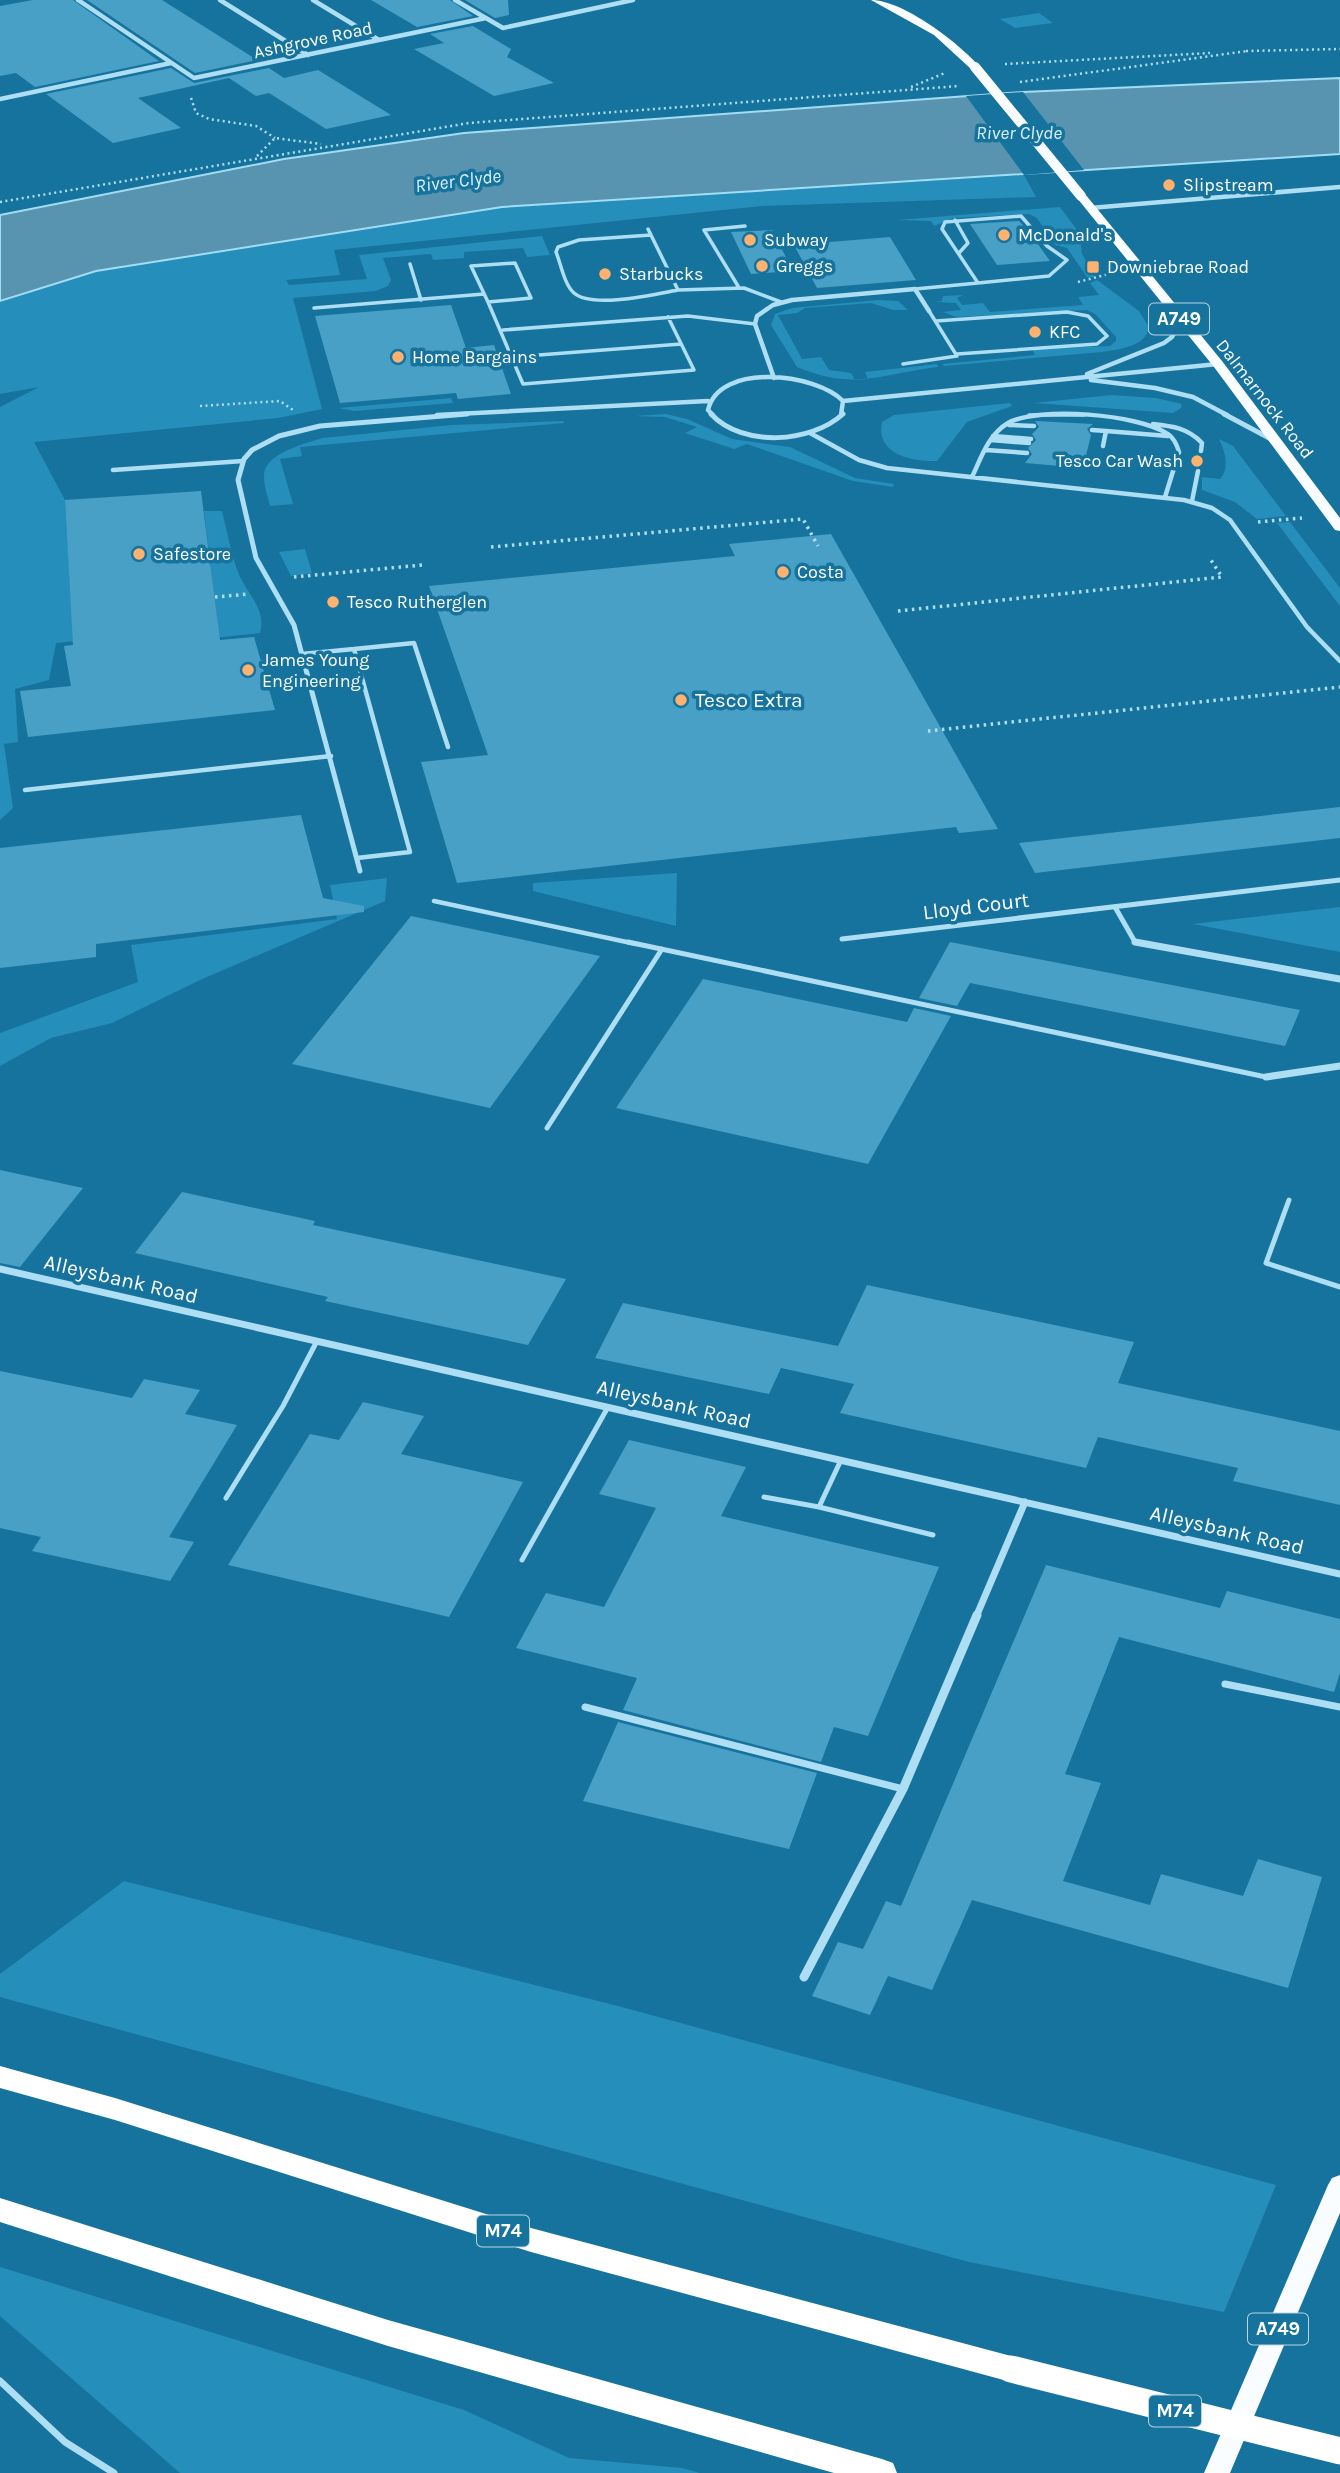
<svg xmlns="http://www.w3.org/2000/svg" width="1340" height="2473" font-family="Karla,sans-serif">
<rect width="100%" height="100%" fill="#16739d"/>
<path fill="#268eba" d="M 1039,13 L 1053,23 L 1015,28 L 1000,19 Z
M 1024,175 L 1036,197 L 762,206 L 334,250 L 340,275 L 286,280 L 289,285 L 367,279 L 359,255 L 542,236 L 550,255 L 527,257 L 523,248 L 464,252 L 464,258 L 433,260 L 431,254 L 383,258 L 391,280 L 388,286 L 376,291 L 293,298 L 322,409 L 278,418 L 34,442 L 65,500 L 73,629 L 217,618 L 204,511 L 222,511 C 227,531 231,553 238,572 C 246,593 267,609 260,633 L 194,640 L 190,630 L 56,643 L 49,680 L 15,689 L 18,742 L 4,744 L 13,808 L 0,820 L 0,407 L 39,387 L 0,394 L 0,302 L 96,271 L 502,207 Z
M 1060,207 L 1080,234 L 1082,254 L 1095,277 L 1087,277 L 1067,248 L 1055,245 L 1037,218 L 1029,214 L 953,218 L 934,226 L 931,221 L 897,220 Z
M 1097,280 L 1139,311 L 1149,327 C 1146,347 1119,349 1102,352 L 944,366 L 942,364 L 1035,355 L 1032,349 L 1110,346 L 1116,341 L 1116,337 L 1095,314 L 1087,310 L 956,317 L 943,312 L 961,310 L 956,303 L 935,302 L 942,301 L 943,296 L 963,295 L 957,298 L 962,305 L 983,303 L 990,312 L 1083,305 L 1078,297 L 1099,295 L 1090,283 Z
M 879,300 L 898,301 L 908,310 L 893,310 L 871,303 L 805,308 L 797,313 L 778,315 L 802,359 L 821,357 L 829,370 L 851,373 L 855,380 L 868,379 L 865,372 L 937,364 L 938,367 C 881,374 854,391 797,367 L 771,325 L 775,314 L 792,308 Z
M 1111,395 L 1156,398 L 1182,404 L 1181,408 L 1173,413 L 1034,403 Z
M 451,398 L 453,403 L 354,411 L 339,408 Z
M 1010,403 L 1012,406 L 967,422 L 937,461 C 913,462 875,455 882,422 L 894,415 Z
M 666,414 L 687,419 L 732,439 L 790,447 L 855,478 L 894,484 L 893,487 L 853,481 L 747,444 L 734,449 L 685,433 L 697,427 L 665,417 L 635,416 Z
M 563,421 L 564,423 L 300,447 L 302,456 L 280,459 L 293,504 L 270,506 C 268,497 264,487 264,477 C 262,454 306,443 323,438 L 451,425 Z
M 1219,439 L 1233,446 L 1286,516 L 1257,519 L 1235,502 L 1202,490 L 1202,477 L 1220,479 C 1230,468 1225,451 1219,439 Z
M 1290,522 L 1340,588 L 1340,606 L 1277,523 Z
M 305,549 L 312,573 L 291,576 L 279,552 Z
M 677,873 L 676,926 L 533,891 L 533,883 Z
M 387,878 L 385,901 L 200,980 L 112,1023 L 51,1038 L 0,1066 L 0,1033 L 138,982 L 131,945 L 337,919 L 330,885 Z
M 1340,907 L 1340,952 L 1193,924 Z
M 124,1881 L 618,2006 L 1276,2185 L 1224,2312 L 969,2262 L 0,1997 L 0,1974 Z
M 0,2267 L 464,2410 L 569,2458 L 682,2468 L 700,2473 L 180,2473 L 0,2316 Z"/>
<path fill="#5894b0" stroke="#a1ddf5" stroke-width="2" d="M 1340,78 L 1340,154 L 502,207 L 96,271 L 0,301 L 0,215 L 284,159 L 464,133 L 1023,92 Z"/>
<path fill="#16739d" d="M 1023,92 L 1084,170 L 1024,175 L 966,96 Z"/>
<path fill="#48a0c7" d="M 33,0 L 73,0 L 159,61 L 35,87 L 16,73 L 0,76 L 0,6 Z
M 87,0 L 162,0 L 257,60 L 195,73 Z
M 371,0 L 450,0 L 473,16 L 417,27 Z
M 465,0 L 508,0 L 509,15 L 495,18 Z
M 473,26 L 511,49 L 507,57 L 554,83 L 494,96 L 414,49 L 444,43 L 430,34 Z
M 171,68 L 194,83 L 269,68 L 284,78 L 318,70 L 391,115 L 326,129 L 269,93 L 256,96 L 229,78 L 138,98 L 181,128 L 113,143 L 46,94 Z
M 1019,221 L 1030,233 L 1050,261 L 997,265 L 970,224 Z
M 772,230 L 793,271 L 751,274 L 731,232 Z
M 890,237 L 916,280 L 817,288 L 794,245 Z
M 451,305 L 466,348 L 494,345 L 511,394 L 458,399 L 456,393 L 340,403 L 315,316 Z
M 1035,421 L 1093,424 L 1087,429 L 1091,435 L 1083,468 L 1025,463 L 1032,454 L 1028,448 L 1036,440 L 1032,434 L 1039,427 Z
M 201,491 L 220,640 L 254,637 L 275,710 L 28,737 L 20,691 L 71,686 L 64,646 L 73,645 L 65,500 Z
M 831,534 L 998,829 L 959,833 L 956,827 L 457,883 L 421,762 L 488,755 L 429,586 L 735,556 L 729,544 Z
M 1340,807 L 1340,838 L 1035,873 L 1019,843 Z
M 301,815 L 323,898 L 364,906 L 364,912 L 96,944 L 96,957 L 0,968 L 0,848 Z
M 411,916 L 600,956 L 490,1108 L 292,1064 Z
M 950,942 L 1300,1010 L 1285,1046 L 970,983 L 957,1006 L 919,998 Z
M 703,979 L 907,1022 L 914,1008 L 951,1016 L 868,1164 L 616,1108 Z
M 0,1170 L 83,1188 L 20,1267 L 0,1263 Z
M 182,1192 L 315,1221 L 313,1225 L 566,1279 L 528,1345 L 325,1301 L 328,1297 L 135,1253 Z
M 867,1285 L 1134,1342 L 1118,1383 L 1340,1431 L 1340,1505 L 1233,1481 L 1238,1468 L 1098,1437 L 1086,1468 L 840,1413 L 854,1384 L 781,1368 L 769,1394 L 595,1358 L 623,1303 L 838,1346 Z
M 0,1371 L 132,1398 L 144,1379 L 200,1390 L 185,1414 L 237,1425 L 169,1537 L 194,1542 L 170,1581 L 32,1551 L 41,1537 L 0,1528 Z
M 363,1402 L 424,1416 L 401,1454 L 523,1482 L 449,1617 L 228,1565 L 310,1434 L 339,1440 Z
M 629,1440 L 746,1467 L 721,1516 L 939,1567 L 868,1736 L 834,1727 L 821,1762 L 623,1710 L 637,1678 L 516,1648 L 546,1593 L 604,1607 L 656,1508 L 599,1494 Z
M 1046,1565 L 1220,1608 L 1227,1591 L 1340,1619 L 1340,1673 L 1334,1692 L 1119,1637 L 1065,1774 L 1101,1783 L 1063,1881 L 1150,1905 L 1161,1874 L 1243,1896 L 1258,1859 L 1322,1877 L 1288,1988 L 972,1900 L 932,1990 L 888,1976 L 870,2015 L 812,1996 L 838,1942 L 863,1949 L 886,1901 L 901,1906 Z
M 618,1722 L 817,1773 L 789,1849 L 583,1801 Z"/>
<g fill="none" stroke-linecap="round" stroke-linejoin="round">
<path stroke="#aedef3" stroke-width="2.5" stroke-dasharray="2 3.5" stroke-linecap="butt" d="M 1246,51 L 1340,49
M 1005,64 L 1210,53
M 1020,82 L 1248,51
M 911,87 L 945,73
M 191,98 L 196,113 L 209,119 L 256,126 L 275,138
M 257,156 L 275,138 L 321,144
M 0,202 L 469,123 L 959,86
M 1078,282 L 1113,273
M 200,406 L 280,401 L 293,410"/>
<path stroke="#aedef3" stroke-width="3.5" stroke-dasharray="2.5 4.5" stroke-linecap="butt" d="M 1258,522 L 1302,518
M 491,547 L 803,519 L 818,546
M 294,577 L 422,565
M 215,597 L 249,594
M 898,611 L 1222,577 L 1209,557
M 261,662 L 281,660
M 928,731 L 1340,687"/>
<path stroke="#aedef3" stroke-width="3.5" d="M 1021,216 L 1047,246 L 1067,260 L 1049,276 L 978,283 L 942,229 L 945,222 Z
M 955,220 L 968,243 L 959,253
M 648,229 L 678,290 L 744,288 L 781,302
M 651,235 L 579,240 L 558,247 L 556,252 C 561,264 564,284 574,293 C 592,309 656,294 678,290
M 515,263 L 531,298 L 488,302 L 471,266 Z
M 410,264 L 421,300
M 738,286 L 704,230 L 745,226
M 915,289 L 978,283
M 488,302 L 523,384 L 694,370 L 668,317
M 314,308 L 484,294
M 936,321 L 1067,312 L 1088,316 L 1107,336 L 1097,344 L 957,354
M 503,330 L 688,316 L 755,324
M 513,357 L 681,344
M 903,364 L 957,356 L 929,311
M 1029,415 L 1084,415"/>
<path stroke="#aedef3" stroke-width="4.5" d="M 1153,424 C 1172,426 1188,428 1202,443 L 1201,451
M 1009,425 L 1034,426
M 1092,430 L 1106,431
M 810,433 L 859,460 L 887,468 L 1184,500 L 1212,508 L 1230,520 L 1307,627 L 1340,661
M 993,436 L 1031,439
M 991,440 L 1029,443
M 1103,446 L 1106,431 L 1168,436
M 986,450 L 1027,453
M 113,470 L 243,461
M 972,477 C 981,458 988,435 1008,423 C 1039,406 1138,414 1168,434 C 1174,438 1177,445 1179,452 L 1165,497
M 1192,501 L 1198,471
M 354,649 L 414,643 L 448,747
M 302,654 L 354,649 L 410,852 L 357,858
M 25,790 L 331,756
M 434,901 L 636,944"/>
<path stroke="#aedef3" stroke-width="5" d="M 628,942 L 1266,1077
M 547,1128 L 662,949
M 1289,1200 L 1266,1263 L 1340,1287
M 841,1460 L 819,1507 L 933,1535
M 764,1497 L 819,1507
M 226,1498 L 283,1406 L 317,1341
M 522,1560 L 608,1407"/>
<path stroke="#aedef3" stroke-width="7" d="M 1225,1684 L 1340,1707
M 585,1707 L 903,1789
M 0,2381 L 65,2442 L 114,2473"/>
<path stroke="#aedef3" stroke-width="4.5" d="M 78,0 L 194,78 L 486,18
M 220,0 L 308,55
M 313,0 L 379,40
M 455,0 L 503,28 L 633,0
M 0,99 L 171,63
M 1090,208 L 1340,187
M 1087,374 L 1164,343 L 1172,337 L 1181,320
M 774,378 L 755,324 L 757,316 L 773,305 L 792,300 L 915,289 L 929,311
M 1091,380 L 1155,388 L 1193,397 L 1227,415
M 843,401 L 1218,364
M 437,415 L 708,401
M 713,415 L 708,410 C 719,362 816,373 843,401 L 841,415"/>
<path stroke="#aedef3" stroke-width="5" d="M 711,414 C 743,448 811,443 843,414
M 1224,414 L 1273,440
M 360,871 L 294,625 L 256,558 L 238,480 L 244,459 L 252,450 L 279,436 L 320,426 L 467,414
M 1115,907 L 1135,942 L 1144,944
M 842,939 L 1340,880"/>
<path stroke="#aedef3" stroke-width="7" d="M 1135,942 L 1340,979
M 1266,1077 L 1340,1066
M 0,1269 L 1340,1574
M 976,1617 L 1025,1502"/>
<path stroke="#aedef3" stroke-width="9" d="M 804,1977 L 903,1789 L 977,1615"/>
<path fill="#fafdff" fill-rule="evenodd" d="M 871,0 C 903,0 959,43 980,67 L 971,69 L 934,35 Z
M 1077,194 L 1085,194 L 1222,361 L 1340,518 L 1340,531 L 1335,530 L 1214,367 L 1077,198 Z
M 1340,2175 L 1340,2213 L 1230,2473 L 1204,2473 L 1328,2185 L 1332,2178 Z"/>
<path fill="#fff" fill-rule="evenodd" d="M 0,2066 L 115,2098 L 531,2228 L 1011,2356 L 1021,2360 L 1026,2369 L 1021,2378 L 1011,2382 L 531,2252 L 115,2120 L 0,2088 Z
M 0,2198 L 388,2320 L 882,2459 L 893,2463 L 897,2473 L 834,2473 L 388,2346 L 0,2222 Z"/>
<path stroke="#fafdff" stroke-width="10" d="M 975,67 L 1081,196"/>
<path stroke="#fff" stroke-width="27" d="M 1011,2369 L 1340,2451"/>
</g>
<g fill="#ffb170" stroke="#16739d" stroke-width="2.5">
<circle cx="1169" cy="185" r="7"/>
<circle cx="1004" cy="235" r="7"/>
<circle cx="750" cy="240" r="7"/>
<circle cx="762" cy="266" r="7"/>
<rect x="1086" y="260" width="14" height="14" rx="3.5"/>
<circle cx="605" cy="274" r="7"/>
<circle cx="1035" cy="332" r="7"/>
<circle cx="398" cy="357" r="7"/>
<circle cx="1197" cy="461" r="7"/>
<circle cx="139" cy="554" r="7"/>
<circle cx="783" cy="572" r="7"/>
<circle cx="333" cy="602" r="7"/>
<circle cx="248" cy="670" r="7"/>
<circle cx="681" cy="700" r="7"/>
</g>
<g text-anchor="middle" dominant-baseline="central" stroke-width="7" stroke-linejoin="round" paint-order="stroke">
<g font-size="18" fill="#fff" stroke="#16739d">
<text transform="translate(313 40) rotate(-12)">Ashgrove Road</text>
<text transform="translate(1265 399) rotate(52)">Dalmarnock Road</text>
</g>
<g font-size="18" fill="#fff" stroke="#16739d" text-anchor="start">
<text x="1183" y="185">Slipstream</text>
<text x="1018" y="235">McDonald's</text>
<text x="764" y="240">Subway</text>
<text x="776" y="266">Greggs</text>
<text x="1107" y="267">Downiebrae Road</text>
<text x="619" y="274">Starbucks</text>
<text x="1049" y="332">KFC</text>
<text x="412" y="357">Home Bargains</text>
<text x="1183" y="461" text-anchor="end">Tesco Car Wash</text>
<text x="153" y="554">Safestore</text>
<text x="797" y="572">Costa</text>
<text x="347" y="602">Tesco Rutherglen</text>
<text x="262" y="660">James Young<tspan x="262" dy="21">Engineering</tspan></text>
</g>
<g font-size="19" font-style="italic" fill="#daf2fc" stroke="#16739d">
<text x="1019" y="133">River Clyde</text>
<text transform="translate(458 181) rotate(-7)">River Clyde</text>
</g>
<g fill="#16739d" stroke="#b9d5e2" stroke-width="2">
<rect x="1149" y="303.5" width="60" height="31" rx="5"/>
<rect x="477" y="2215.5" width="52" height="31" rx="5"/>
<rect x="1248" y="2313.5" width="60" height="31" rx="5"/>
<rect x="1149" y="2395.5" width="52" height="31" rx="5"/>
</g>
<g font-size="19" font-weight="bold" fill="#fff">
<text x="1179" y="319">A749</text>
<text x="503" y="2231">M74</text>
<text x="1278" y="2329">A749</text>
<text x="1175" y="2411">M74</text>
</g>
<g font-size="21" fill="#fff" stroke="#16739d" text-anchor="start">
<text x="695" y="700">Tesco Extra</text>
</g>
<g font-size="21" fill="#fff" stroke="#16739d">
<text transform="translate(976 906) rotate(-7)">Lloyd Court</text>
<text transform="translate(121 1279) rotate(13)">Alleysbank Road</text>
<text transform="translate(674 1404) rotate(13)">Alleysbank Road</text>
<text transform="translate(1227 1530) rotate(13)">Alleysbank Road</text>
</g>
</g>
</svg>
